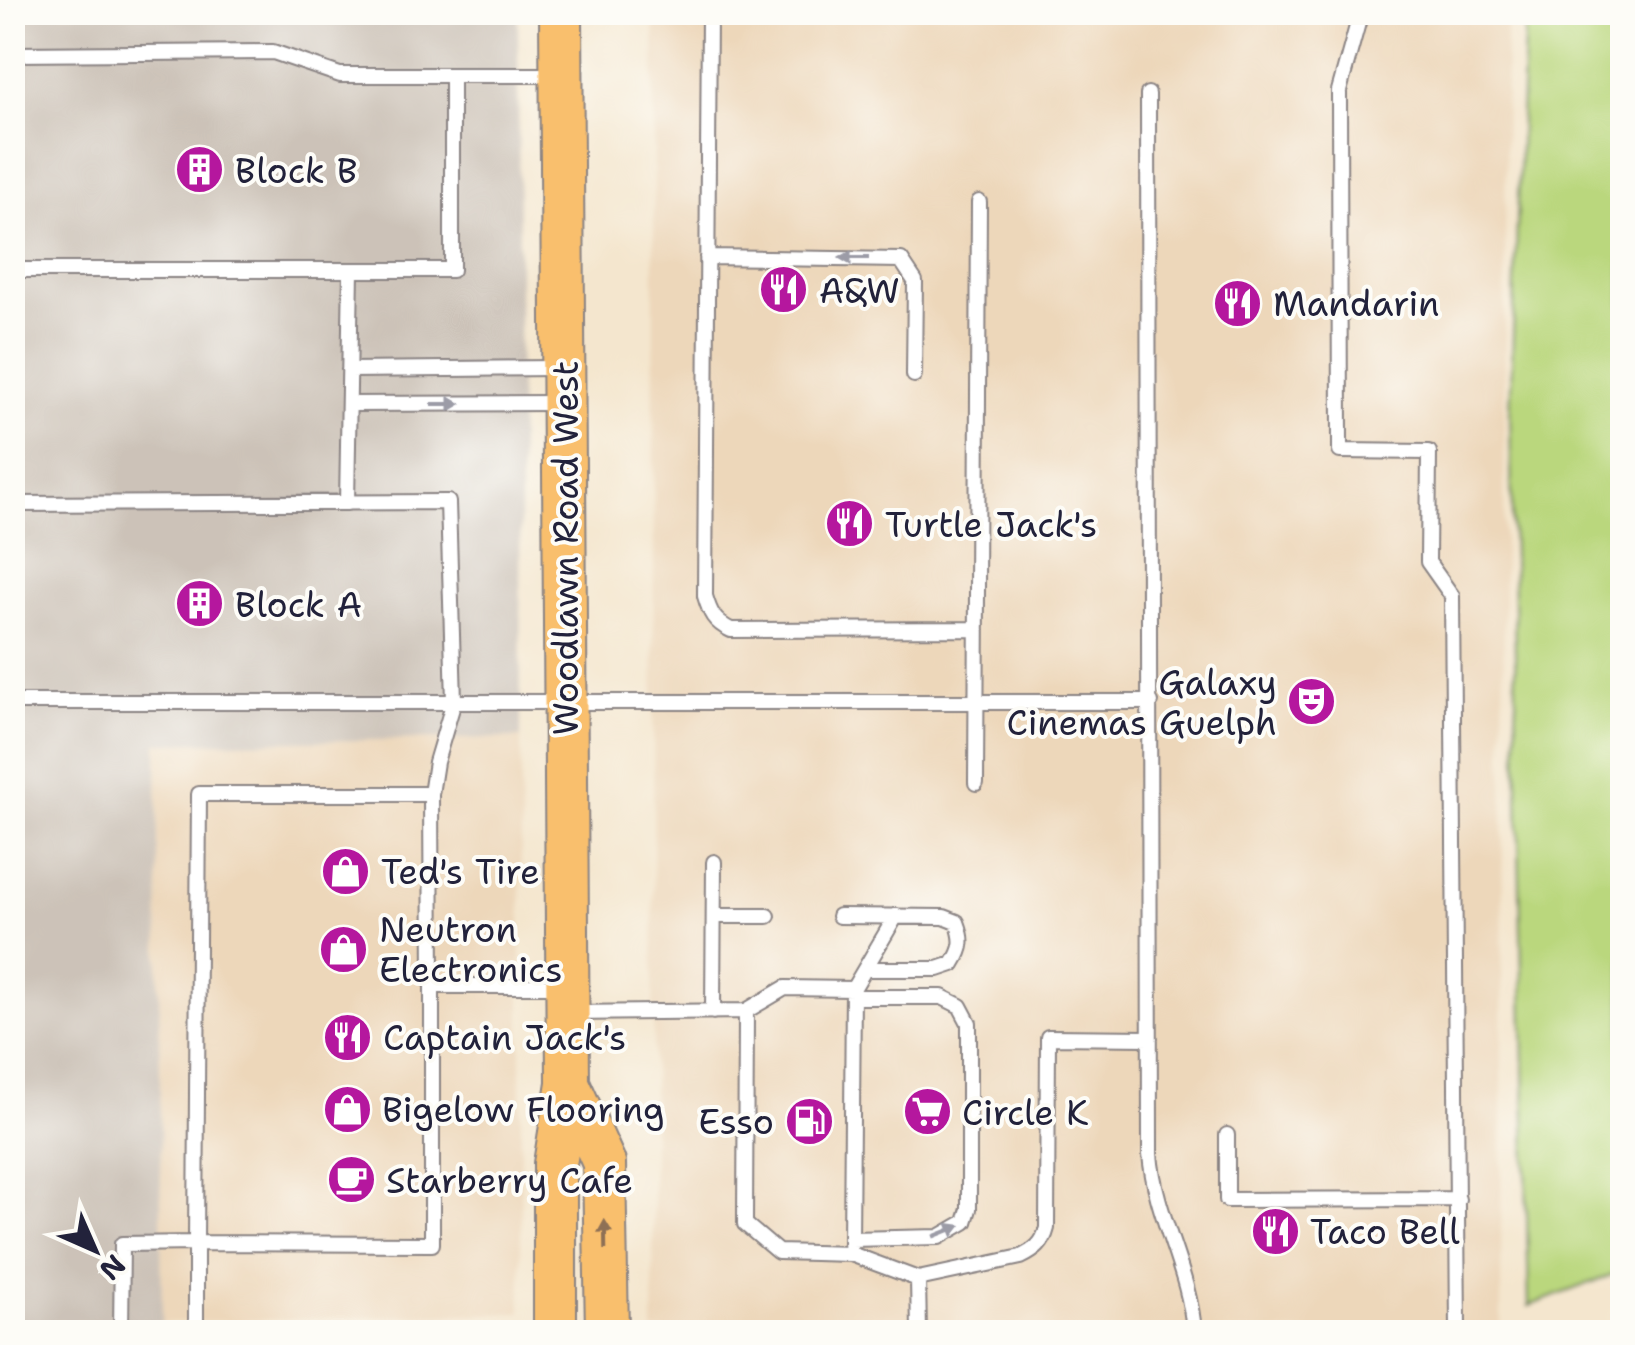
<svg xmlns="http://www.w3.org/2000/svg" width="1635" height="1345" font-family="'Shantell Sans',sans-serif">
<rect width="100%" height="100%" fill="#fdfcf7"/>
<filter id="ink" filterUnits="userSpaceOnUse"><feTurbulence type="fractalNoise" baseFrequency=".01" numOctaves="2"/><feDisplacementMap in="SourceGraphic" scale="20" xChannelSelector="R" yChannelSelector="G"/><feConvolveMatrix kernelMatrix="1 2 1 2 8 2 1 2 1" color-interpolation-filters="sRGB"/></filter>
<filter id="wash" filterUnits="userSpaceOnUse"><feTurbulence type="fractalNoise" baseFrequency=".0048" numOctaves="4" result="noise"/><feDisplacementMap in="SourceGraphic" scale="40" xChannelSelector="R" yChannelSelector="G"/><feGaussianBlur stdDeviation="2.25" result="paint"/><feColorMatrix in="noise" values="0 0 0 0 0 0 0 0 0 0 0 0 0 0 0 0 0 1.4 0 .05"/><feComposite in="paint" operator="in"/></filter>
<g filter="url(#wash)">
<rect width="100%" height="100%" fill="#f4e6ce"/>
<path fill="#edd7ba" d="M 654,13 L 1506,13 L 1501,1332 L 653,1331 Z
M 521,738 L 521,1313 L 162,1323 L 157,743 Z"/>
<path fill="#ccc2b8" d="M 12,13 L 518,13 L 521,738 L 157,743 L 162,1323 L 13,1323 Z"/>
<path fill="#bad77d" stroke="#6e7c5c" stroke-width="2.5" d="M 1525,13 L 1622,13 L 1622,1271 L 1529,1306 L 1510,415 Z"/>
</g>
<g filter="url(#ink)">
<g fill="none" stroke-linecap="round" stroke-linejoin="round">
<defs>
<path id="service" d="M 709,12 L 705,596 C 710,613 714,622 731,630 L 977,629
M 1361,12 L 1339,91 L 1340,451 L 1429,452 L 1428,562 L 1452,596 L 1458,1332
M 12,54 L 273,52 L 340,75 L 556,75
M 1148,94 L 1150,1154 C 1155,1216 1190,1271 1194,1332
M 707,257 L 901,260 L 915,281 L 914,375
M 12,270 L 452,270 L 452,75
M 349,370 L 558,368
M 349,404 L 558,403
M 347,503 L 351,270
M 12,504 L 448,502 L 454,701 L 436,762 L 431,794
M 12,702 L 1151,702
M 976,783 L 979,202
M 714,916 L 768,916
M 839,916 L 944,917 L 957,922 C 964,940 963,948 953,964 L 938,969 L 868,969
M 432,986 L 431,794 L 199,794 L 196,1243 L 432,1244 L 432,986 L 561,986
M 746,1011 L 745,1224 L 778,1252 L 851,1254 L 918,1279 L 919,1332
M 713,1012 L 714,862
M 570,1013 L 746,1011 L 785,988 L 853,989
M 1227,1135 L 1227,1200 L 1458,1199
M 851,1239 L 939,1237 L 965,1222 L 969,1209 L 969,1023 L 960,1006 L 942,997 L 854,997
M 851,1244 L 853,989 L 896,916
M 918,1279 L 1021,1257 C 1035,1250 1043,1244 1047,1228 L 1048,1037 L 1150,1038
M 121,1332 L 122,1244 L 196,1243 L 196,1332"/>
<path id="primary" d="M 568,1083 L 604,1163 L 607,1332
M 555,1332 L 555,1164 L 568,1083 L 561,12"/>
</defs>
<use href="#service" stroke="#8b8484" stroke-width="18"/>
<use href="#primary" stroke="#8b8484" stroke-width="46"/>
<use href="#service" stroke="#fff" stroke-width="14"/>
<use href="#primary" stroke="#f9bf6d" stroke-width="42"/>
</g>
<defs><path id="oneway-solid" d="M-6-.8H1V-3.2L6.5 0L1 3.2V.8H-6Z" transform="scale(2.5)"/></defs>
<g fill="#9c9ca7">
<use href="#oneway-solid" transform="translate(854 258) rotate(-180)"/>
<use href="#oneway-solid" transform="translate(446 404)"/>
<use href="#oneway-solid" transform="translate(947 1231) rotate(-22)"/>
</g>
<use fill="#8e7054" href="#oneway-solid" transform="translate(605 1235) rotate(-91)"/>
</g>
<defs>
<symbol id="building-disc" viewBox="-11 -11 22 22"><circle r="9.5" fill="#b5179e" stroke="#fdfcf7"/><path d="M-4-6H4V6H1V3H-1V6H-4ZM-2.5-4.3h1.7v1.8h-1.7ZM.8-4.3h1.7v1.8H.8ZM-2.5-1h1.7V.8h-1.7ZM.8-1h1.7V.8H.8Z" fill="#fff"/></symbol>
<symbol id="restaurant-disc" viewBox="-11 -11 22 22"><circle r="9.5" fill="#b5179e" stroke="#fdfcf7"/><path d="M-5-6h1v4h1v-4h1v4h1v-4h1v5L-1.5 .5V6h-2V.5L-5-1ZM5-6V6H3V1.5H1.5Q1.5-4 5-6Z" fill="#fff"/></symbol>
<symbol id="theatre-disc" viewBox="-11 -11 22 22"><circle r="9.5" fill="#b5179e" stroke="#fdfcf7"/><path d="M-5-5.5Q0-4 5-5.5V0Q5 5 0 6Q-5 5-5 0ZM-3.3-2.5H-1v1.5H-3.3ZM1-2.5H3.3v1.5H1ZM-2.8 1Q0 5.5 2.8 1Z" fill="#fff"/></symbol>
<symbol id="shop-disc" viewBox="-11 -11 22 22"><circle r="9.5" fill="#b5179e" stroke="#fdfcf7"/><path d="M-5-2.5h2.3a2.7 3.5 0 0 1 5.4 0H5L5.5 6h-11ZM-1.5-2.5h3a1.5 2.3 0 0 0-3 0Z" fill="#fff"/></symbol>
<symbol id="supermarket-disc" viewBox="-11 -11 22 22"><circle r="9.5" fill="#b5179e" stroke="#fdfcf7"/><path d="M-6-5.5h2.5l.6 2H6L4.5 2H-2.5L-4.4-4H-6ZM-1.5 3.2a1.3 1.3 0 1 0 .1 0ZM3 3.2a1.3 1.3 0 1 0 .1 0Z" fill="#fff"/></symbol>
<symbol id="fuel-disc" viewBox="-11 -11 22 22"><circle r="9.5" fill="#b5179e" stroke="#fdfcf7"/><path d="M-5.5-6h7V0h2V4h1.3V-2.5L3-4.5l.8-.8L6-3V5H2.5V1h-1V6h-7ZM-4.2-4.7v3.2H.2V-4.7Z" fill="#fff"/></symbol>
<symbol id="cafe-disc" viewBox="-11 -11 22 22"><circle r="9.5" fill="#b5179e" stroke="#fdfcf7"/><path d="M-5.5-4.5H6V0H3Q3 3.5 0 3.5H-2.5Q-5.5 3.5-5.5 0ZM3-3.2v2h1.7v-2ZM-6 4.5H4V6H-6Z" fill="#fff"/></symbol>
</defs>
<g fill-rule="evenodd">
<use href="#building-disc" x="172" y="142" width="55" height="55"/>
<use href="#restaurant-disc" x="756" y="262" width="55" height="55"/>
<use href="#restaurant-disc" x="1210" y="276" width="55" height="55"/>
<use href="#restaurant-disc" x="822" y="496" width="55" height="55"/>
<use href="#building-disc" x="172" y="576" width="55" height="55"/>
<use href="#theatre-disc" x="1284" y="674" width="55" height="55"/>
<use href="#shop-disc" x="318" y="844" width="55" height="55"/>
<use href="#shop-disc" x="316" y="922" width="55" height="55"/>
<use href="#restaurant-disc" x="320" y="1010" width="55" height="55"/>
<use href="#shop-disc" x="320" y="1082" width="55" height="55"/>
<use href="#supermarket-disc" x="900" y="1084" width="55" height="55"/>
<use href="#fuel-disc" x="782" y="1094" width="55" height="55"/>
<use href="#cafe-disc" x="324" y="1152" width="55" height="55"/>
<use href="#restaurant-disc" x="1248" y="1204" width="55" height="55"/>
</g>
<g text-anchor="middle" dominant-baseline="central" stroke-width="8" stroke-linejoin="round" paint-order="stroke">
<g font-size="35" fill="#22223b" stroke="#fdfcf7" text-anchor="start">
<text x="235" y="170">Block B</text>
<text x="819" y="290">A&amp;W</text>
<text x="1273" y="303">Mandarin</text>
<text x="885" y="524">Turtle Jack's</text>
<text x="235" y="604">Block A</text>
<text x="1277" y="682" text-anchor="end">Galaxy<tspan x="1277" dy="40">Cinemas Guelph</tspan></text>
<text x="381" y="871">Ted's Tire</text>
<text x="379" y="929">Neutron<tspan x="379" dy="40">Electronics</tspan></text>
<text x="383" y="1037">Captain Jack's</text>
<text x="382" y="1109">Bigelow Flooring</text>
<text x="962" y="1112">Circle K</text>
<text x="774" y="1121" text-anchor="end">Esso</text>
<text x="386" y="1180">Starberry Cafe</text>
<text x="1310" y="1231">Taco Bell</text>
</g>
<g font-size="35" fill="#22223b" stroke="#fdfcf7">
<text transform="translate(565 548) rotate(-90)">Woodlawn Road West</text>
</g>
</g>
<rect width="1635" height="1345" fill="none" stroke="#fdfcf7" stroke-width="50"/>
<g transform="translate(95 1250) rotate(135)" stroke="#fdfcf7" stroke-width="8" paint-order="stroke">
<path d="M0-8L18 38L0 25L-18 38Z" fill="#22223b"/>
<text y="-15" font-size="28" font-weight="bold" text-anchor="middle" fill="#22223b">N</text>
</g>
</svg>
